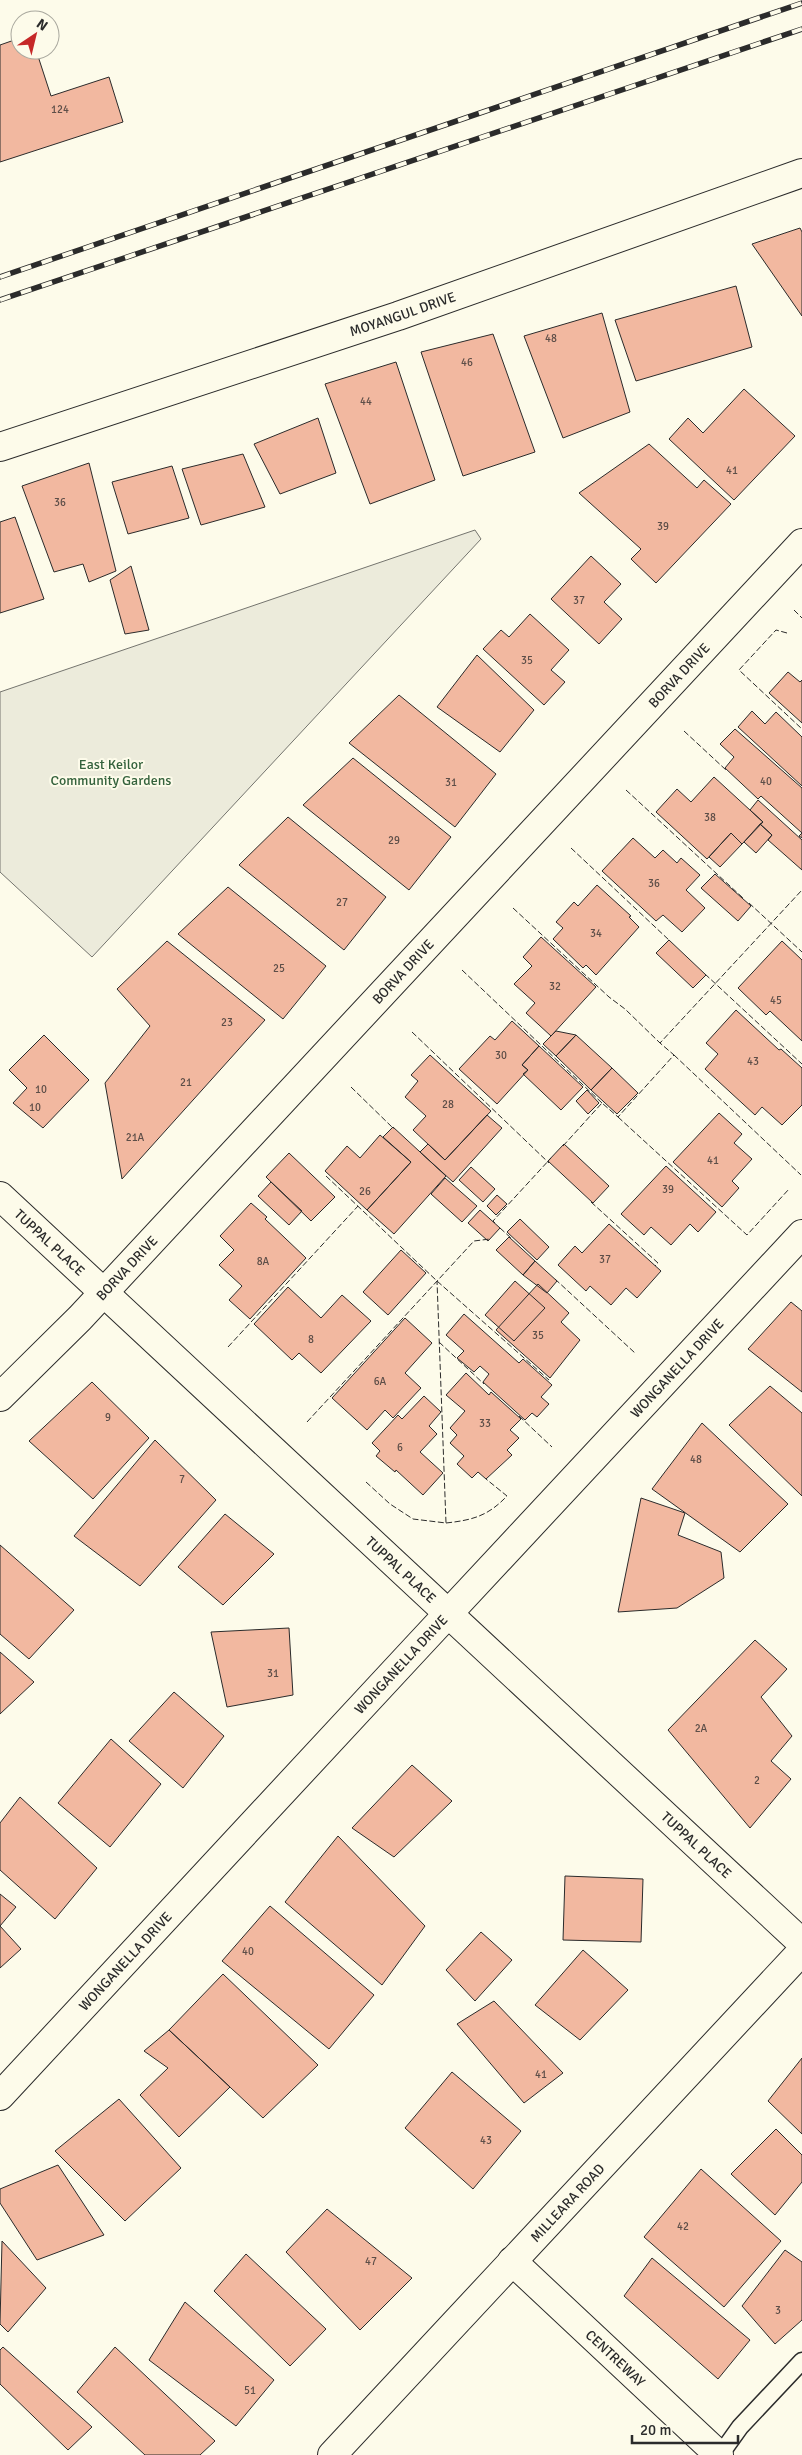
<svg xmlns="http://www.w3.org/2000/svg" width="802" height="2455" font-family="Signika,sans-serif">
<rect width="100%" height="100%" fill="#fdfbea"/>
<path fill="#ecebdb" stroke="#74746e" d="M 475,530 L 481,539 L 92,957 L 0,872 L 0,692 Z"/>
<path fill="#f2b8a0" stroke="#2b2b2b" d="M 20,38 L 20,50 L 36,50 L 51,96 L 109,77 L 123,122 L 0,162 L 0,45 Z
M 800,228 L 802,232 L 802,316 L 752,244 Z
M 736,286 L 752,347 L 636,381 L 615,320 Z
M 602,313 L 630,412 L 563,438 L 524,336 Z
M 493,334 L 535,452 L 463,476 L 421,352 Z
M 396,362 L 435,480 L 370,504 L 325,384 Z
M 744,389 L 795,436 L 734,500 L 669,439 L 688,418 L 703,433 Z
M 318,418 L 336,473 L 280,494 L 254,444 Z
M 649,444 L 697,488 L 704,480 L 731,504 L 656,583 L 631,559 L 641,549 L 579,493 Z
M 243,454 L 265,507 L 201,525 L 182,469 Z
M 89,463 L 116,571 L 89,582 L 83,564 L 54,572 L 22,486 Z
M 172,466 L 189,518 L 128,534 L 112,482 Z
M 15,517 L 44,599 L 0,613 L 0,522 Z
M 591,556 L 621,584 L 604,602 L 622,619 L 599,644 L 551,599 Z
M 131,566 L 149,630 L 125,634 L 110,580 Z
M 530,614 L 569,650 L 551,670 L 565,682 L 544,705 L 483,649 L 501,630 L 509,637 Z
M 477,655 L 534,710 L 500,752 L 437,707 Z
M 788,672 L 800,682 L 802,680 L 802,723 L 769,693 Z
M 399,695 L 496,774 L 455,827 L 349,743 Z
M 752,711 L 765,724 L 776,712 L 802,737 L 802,786 L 738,727 Z
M 735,729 L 802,788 L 802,838 L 799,836 L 802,833 L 761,796 L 758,799 L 725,768 L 734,757 L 720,744 Z
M 353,758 L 451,837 L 409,890 L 303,805 Z
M 714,777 L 763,822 L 742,844 L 731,833 L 707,859 L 656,812 L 677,789 L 691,802 Z
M 758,800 L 802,840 L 802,870 L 768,840 L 772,835 L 760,824 L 763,822 L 750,810 Z
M 288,817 L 386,897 L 344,950 L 239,865 Z
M 760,824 L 772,835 L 756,853 L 744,842 Z
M 731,833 L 742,844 L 720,867 L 709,857 Z
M 633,838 L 655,858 L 663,850 L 677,863 L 681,858 L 700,875 L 686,890 L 705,908 L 682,932 L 663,915 L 656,921 L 602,871 Z
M 715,874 L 751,906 L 738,921 L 701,888 Z
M 597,885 L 631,916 L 629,917 L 639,927 L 596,975 L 586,965 L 583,968 L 553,939 L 563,928 L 556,922 L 574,902 L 578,906 Z
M 228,887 L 326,966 L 283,1019 L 178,934 Z
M 541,937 L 596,987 L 551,1036 L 526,1013 L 535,1003 L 514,984 L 532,966 L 523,957 Z
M 669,940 L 706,975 L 693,988 L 656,953 Z
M 167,941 L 265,1020 L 122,1179 L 105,1083 L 150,1026 L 117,989 Z
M 782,941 L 802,960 L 802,1041 L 770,1011 L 766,1015 L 738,988 Z
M 736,1010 L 779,1050 L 781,1049 L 802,1068 L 802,1105 L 782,1125 L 762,1107 L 755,1115 L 705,1069 L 718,1054 L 706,1043 Z
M 512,1021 L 539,1046 L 522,1065 L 528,1070 L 497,1104 L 459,1069 L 490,1036 L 495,1040 Z
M 556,1031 L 576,1035 L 556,1056 L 543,1044 Z
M 44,1035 L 89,1080 L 43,1128 L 13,1103 L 27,1088 L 9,1070 Z
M 576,1035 L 612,1068 L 591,1090 L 556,1056 Z
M 539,1046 L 583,1087 L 561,1110 L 523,1074 L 528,1070 L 522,1065 Z
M 430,1055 L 491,1111 L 445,1160 L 413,1130 L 426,1116 L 405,1097 L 418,1081 L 411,1075 Z
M 612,1068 L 638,1093 L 617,1114 L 591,1090 Z
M 587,1090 L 599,1103 L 588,1114 L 576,1101 Z
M 719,1113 L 742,1134 L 734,1143 L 752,1159 L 732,1181 L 739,1188 L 722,1207 L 673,1162 Z
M 487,1115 L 502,1128 L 453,1182 L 420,1152 L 428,1144 L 445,1160 Z
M 393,1127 L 446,1176 L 394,1234 L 367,1210 L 411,1162 L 383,1137 Z
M 380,1135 L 411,1162 L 367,1210 L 325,1171 L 347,1146 L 360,1158 Z
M 564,1144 L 609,1186 L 593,1203 L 548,1161 Z
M 289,1153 L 335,1197 L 311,1221 L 266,1177 Z
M 666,1166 L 716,1212 L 698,1232 L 690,1224 L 671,1245 L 651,1227 L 644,1235 L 621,1214 Z
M 471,1167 L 495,1189 L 483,1202 L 459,1180 Z
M 445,1178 L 477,1206 L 462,1222 L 431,1194 Z
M 271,1182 L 302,1211 L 289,1225 L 258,1196 Z
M 497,1195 L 507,1204 L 496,1215 L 487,1206 Z
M 251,1203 L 267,1217 L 265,1219 L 306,1258 L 250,1319 L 229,1300 L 242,1286 L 219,1265 L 234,1250 L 220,1236 Z
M 480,1210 L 500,1228 L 488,1241 L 468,1223 Z
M 520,1219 L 549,1247 L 537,1260 L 507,1232 Z
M 609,1224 L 661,1271 L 637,1298 L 626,1288 L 611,1305 L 590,1286 L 586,1291 L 558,1265 L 575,1246 L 582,1253 Z
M 509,1237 L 535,1261 L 523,1275 L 496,1250 Z
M 401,1250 L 426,1273 L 388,1315 L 363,1292 Z
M 535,1261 L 557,1281 L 547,1293 L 523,1275 Z
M 515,1281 L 545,1308 L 514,1341 L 485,1315 Z
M 538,1284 L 569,1313 L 561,1322 L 580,1340 L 550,1378 L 496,1330 Z
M 288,1287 L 321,1318 L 342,1295 L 371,1321 L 321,1373 L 299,1353 L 292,1360 L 254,1324 Z
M 791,1302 L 802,1311 L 802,1392 L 748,1349 Z
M 464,1314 L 519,1363 L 523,1359 L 552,1385 L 541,1397 L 549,1404 L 537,1417 L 532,1413 L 525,1420 L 483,1382 L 489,1374 L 480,1366 L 474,1372 L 457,1358 L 464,1351 L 446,1335 Z
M 405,1318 L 432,1343 L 405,1373 L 421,1388 L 393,1418 L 385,1410 L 367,1430 L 332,1398 Z
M 466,1373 L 489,1395 L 491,1392 L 521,1419 L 510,1430 L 519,1438 L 507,1450 L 512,1455 L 486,1479 L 478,1472 L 472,1478 L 457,1464 L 464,1456 L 450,1443 L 457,1435 L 450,1428 L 465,1411 L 446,1395 Z
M 92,1382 L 149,1438 L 93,1499 L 29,1441 Z
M 770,1386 L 802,1413 L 802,1496 L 729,1425 Z
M 424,1396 L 441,1412 L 429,1426 L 437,1434 L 420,1452 L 443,1473 L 423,1495 L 396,1470 L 395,1472 L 376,1456 L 380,1451 L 372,1443 L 398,1415 L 402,1419 Z
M 702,1423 L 788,1504 L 740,1552 L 652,1489 Z
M 155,1440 L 216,1500 L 140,1586 L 74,1536 Z
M 641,1498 L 685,1513 L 678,1535 L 721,1552 L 724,1578 L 677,1608 L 618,1612 Z
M 225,1514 L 274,1554 L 223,1605 L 178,1567 Z
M 0,1545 L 74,1610 L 29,1659 L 0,1634 Z
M 289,1628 L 293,1695 L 227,1707 L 211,1632 Z
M 755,1640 L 787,1669 L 761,1697 L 792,1736 L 771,1761 L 791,1779 L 750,1828 L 668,1730 Z
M 0,1652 L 34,1682 L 0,1714 Z
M 174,1692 L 224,1736 L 183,1788 L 129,1741 Z
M 111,1739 L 161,1784 L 110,1847 L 58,1803 Z
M 412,1765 L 452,1801 L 394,1857 L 352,1828 Z
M 20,1797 L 97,1868 L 55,1919 L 0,1870 L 0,1823 Z
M 338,1836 L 425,1926 L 382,1985 L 285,1902 Z
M 565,1876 L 643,1879 L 641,1942 L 563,1940 Z
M 0,1894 L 16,1907 L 0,1926 Z
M 270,1906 L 374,1995 L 329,2049 L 222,1961 Z
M 0,1926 L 21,1949 L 0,1968 Z
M 481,1932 L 512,1960 L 475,2001 L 446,1970 Z
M 583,1950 L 628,1990 L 580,2040 L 535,2005 Z
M 223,1974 L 318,2065 L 263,2118 L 169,2030 Z
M 494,2001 L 563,2073 L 524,2103 L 457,2024 Z
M 169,2030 L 230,2087 L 179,2137 L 140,2095 L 168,2068 L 144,2051 Z
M 802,2058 L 802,2134 L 768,2101 Z
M 452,2072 L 521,2131 L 473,2189 L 405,2128 Z
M 119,2099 L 181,2168 L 125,2221 L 55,2151 Z
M 776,2129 L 802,2155 L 802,2182 L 775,2215 L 731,2174 Z
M 58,2165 L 104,2235 L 37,2260 L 0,2203 L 0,2189 Z
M 701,2169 L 781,2241 L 724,2307 L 644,2237 Z
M 327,2209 L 412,2278 L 360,2330 L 286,2252 Z
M 2,2241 L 46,2288 L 8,2332 L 0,2324 Z
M 785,2250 L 802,2262 L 802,2320 L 775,2344 L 742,2306 Z
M 246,2254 L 326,2329 L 290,2366 L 214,2291 Z
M 652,2258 L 750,2340 L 718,2379 L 624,2296 Z
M 185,2302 L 274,2380 L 236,2426 L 149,2360 Z
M 3,2347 L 92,2427 L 68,2450 L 0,2384 L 0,2350 Z
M 115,2347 L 215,2441 L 200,2455 L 145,2455 L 77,2392 Z"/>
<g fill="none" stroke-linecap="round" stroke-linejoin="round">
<defs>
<path id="lane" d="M 720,2455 L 740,2427 L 802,2361"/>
<g id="street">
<path id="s1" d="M 0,447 L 398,316 L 802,173"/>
<path id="s2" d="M 0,1196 L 802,1943"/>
<path id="s3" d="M 0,1397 L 80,1318 L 802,543"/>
<path id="s4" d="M 0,2096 C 267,1808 534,1521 802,1234"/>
<path id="s5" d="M 512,2261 L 719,2455"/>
</g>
<g id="secondary">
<path id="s6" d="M 332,2455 L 802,1951"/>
</g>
</defs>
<use href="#lane" stroke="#2b2b2b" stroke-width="19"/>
<use href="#street" stroke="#2b2b2b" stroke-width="30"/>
<use href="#secondary" stroke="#2b2b2b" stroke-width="30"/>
<use href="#lane" stroke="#fdfbea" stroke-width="16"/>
<use href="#street" stroke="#fdfbea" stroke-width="28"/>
<use href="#secondary" stroke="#fdfbea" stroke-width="28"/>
<defs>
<path id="rail" d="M 0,277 L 802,3
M 0,300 L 802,29"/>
</defs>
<use href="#rail" stroke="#2b2b2b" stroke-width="5.5"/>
<use href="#rail" stroke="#fdfbea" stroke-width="4" stroke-dasharray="11" stroke-linecap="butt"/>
<path stroke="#2b2b2b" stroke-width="1" stroke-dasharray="6 2.5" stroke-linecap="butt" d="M 794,610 L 802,618
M 787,633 L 776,630 L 739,670 L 802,729
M 684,731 L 726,770
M 626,790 L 743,898
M 571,848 L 670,941
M 749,903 L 802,952
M 513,908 L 609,997 L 625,1009 L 660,1043
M 462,970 L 602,1103
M 705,974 L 802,1064
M 412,1032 L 549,1163
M 674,1055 L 801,1175
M 351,1087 L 394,1129
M 618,1117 L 747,1235 L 789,1189
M 563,1146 L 602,1103 L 618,1117 L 674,1055 L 660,1043 L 802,890
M 326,1176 L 437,1281 L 549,1380
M 591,1202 L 658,1263 L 655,1266
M 495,1223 L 493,1221 L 551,1158
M 500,1228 L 511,1238
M 555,1279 L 635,1353
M 439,1342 L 484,1384
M 228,1347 L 358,1206
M 519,1416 L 552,1447
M 307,1422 L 474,1241 L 490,1239
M 366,1482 L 390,1504 L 413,1519 L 446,1523 L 437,1281
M 446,1523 C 473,1520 488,1516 507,1496 L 486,1479"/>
</g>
<g text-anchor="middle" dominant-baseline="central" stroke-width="4" stroke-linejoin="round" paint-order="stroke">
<g font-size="11" fill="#5d4e48">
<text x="60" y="109">124</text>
<text x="551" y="338">48</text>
<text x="467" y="362">46</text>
<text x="366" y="401">44</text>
<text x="732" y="470">41</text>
<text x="60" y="502">36</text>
<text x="663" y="526">39</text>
<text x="579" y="600">37</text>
<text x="527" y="660">35</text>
<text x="766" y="781">40</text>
<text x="451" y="782">31</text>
<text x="710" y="817">38</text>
<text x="394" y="840">29</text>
<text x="654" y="883">36</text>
<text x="342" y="902">27</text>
<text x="596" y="933">34</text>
<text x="279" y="968">25</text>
<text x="555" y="986">32</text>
<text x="776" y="1000">45</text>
<text x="227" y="1022">23</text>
<text x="501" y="1055">30</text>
<text x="753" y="1061">43</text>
<text x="186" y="1082">21</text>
<text x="41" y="1089">10</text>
<text x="448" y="1104">28</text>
<text x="35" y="1107">10</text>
<text x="135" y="1137">21A</text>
<text x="713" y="1160">41</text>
<text x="668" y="1189">39</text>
<text x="365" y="1191">26</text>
<text x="605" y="1259">37</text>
<text x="263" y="1261">8A</text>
<text x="538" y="1335">35</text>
<text x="311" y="1339">8</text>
<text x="380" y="1381">6A</text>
<text x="108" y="1417">9</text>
<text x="485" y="1423">33</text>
<text x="400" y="1447">6</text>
<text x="696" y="1459">48</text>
<text x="182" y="1479">7</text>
<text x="273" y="1673">31</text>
<text x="701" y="1728">2A</text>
<text x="757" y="1780">2</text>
<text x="248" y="1951">40</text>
<text x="541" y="2074">41</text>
<text x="486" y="2140">43</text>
<text x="683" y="2226">42</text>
<text x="371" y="2261">47</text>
<text x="778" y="2310">3</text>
<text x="250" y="2390">51</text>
</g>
<g font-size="14" fill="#2b2b2b" stroke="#fdfbea">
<text stroke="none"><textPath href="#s1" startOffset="424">MOYANGUL DRIVE</textPath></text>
<text stroke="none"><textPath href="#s3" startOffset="991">BORVA DRIVE</textPath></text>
<text stroke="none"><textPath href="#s3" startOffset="586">BORVA DRIVE</textPath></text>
<text stroke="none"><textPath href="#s2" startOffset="68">TUPPAL PLACE</textPath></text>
<text stroke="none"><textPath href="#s3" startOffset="181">BORVA DRIVE</textPath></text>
<text stroke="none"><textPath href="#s4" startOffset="994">WONGANELLA DRIVE</textPath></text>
<text stroke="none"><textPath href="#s2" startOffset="548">TUPPAL PLACE</textPath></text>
<text stroke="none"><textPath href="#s4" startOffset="589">WONGANELLA DRIVE</textPath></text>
<text stroke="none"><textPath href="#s2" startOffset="952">TUPPAL PLACE</textPath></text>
<text stroke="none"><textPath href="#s4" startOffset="184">WONGANELLA DRIVE</textPath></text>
<text stroke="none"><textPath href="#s6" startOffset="345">MILLEARA ROAD</textPath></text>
<text stroke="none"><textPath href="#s5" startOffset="142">CENTREWAY</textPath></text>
</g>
<g font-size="14" fill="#34623c" stroke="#fdfbea">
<text x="111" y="764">East Keilor<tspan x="111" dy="16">Community Gardens</tspan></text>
</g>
</g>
<g transform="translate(35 35) rotate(35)"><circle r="24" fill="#fdfbea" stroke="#a9a89e"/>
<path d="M0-4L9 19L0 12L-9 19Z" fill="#c62828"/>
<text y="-8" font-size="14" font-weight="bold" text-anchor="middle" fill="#2b2b2b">N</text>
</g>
<path d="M632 2435v8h106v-8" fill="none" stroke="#2b2b2b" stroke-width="2.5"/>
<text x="640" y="2435" font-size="15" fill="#2b2b2b" stroke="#fdfbea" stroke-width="4" paint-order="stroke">20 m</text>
</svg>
